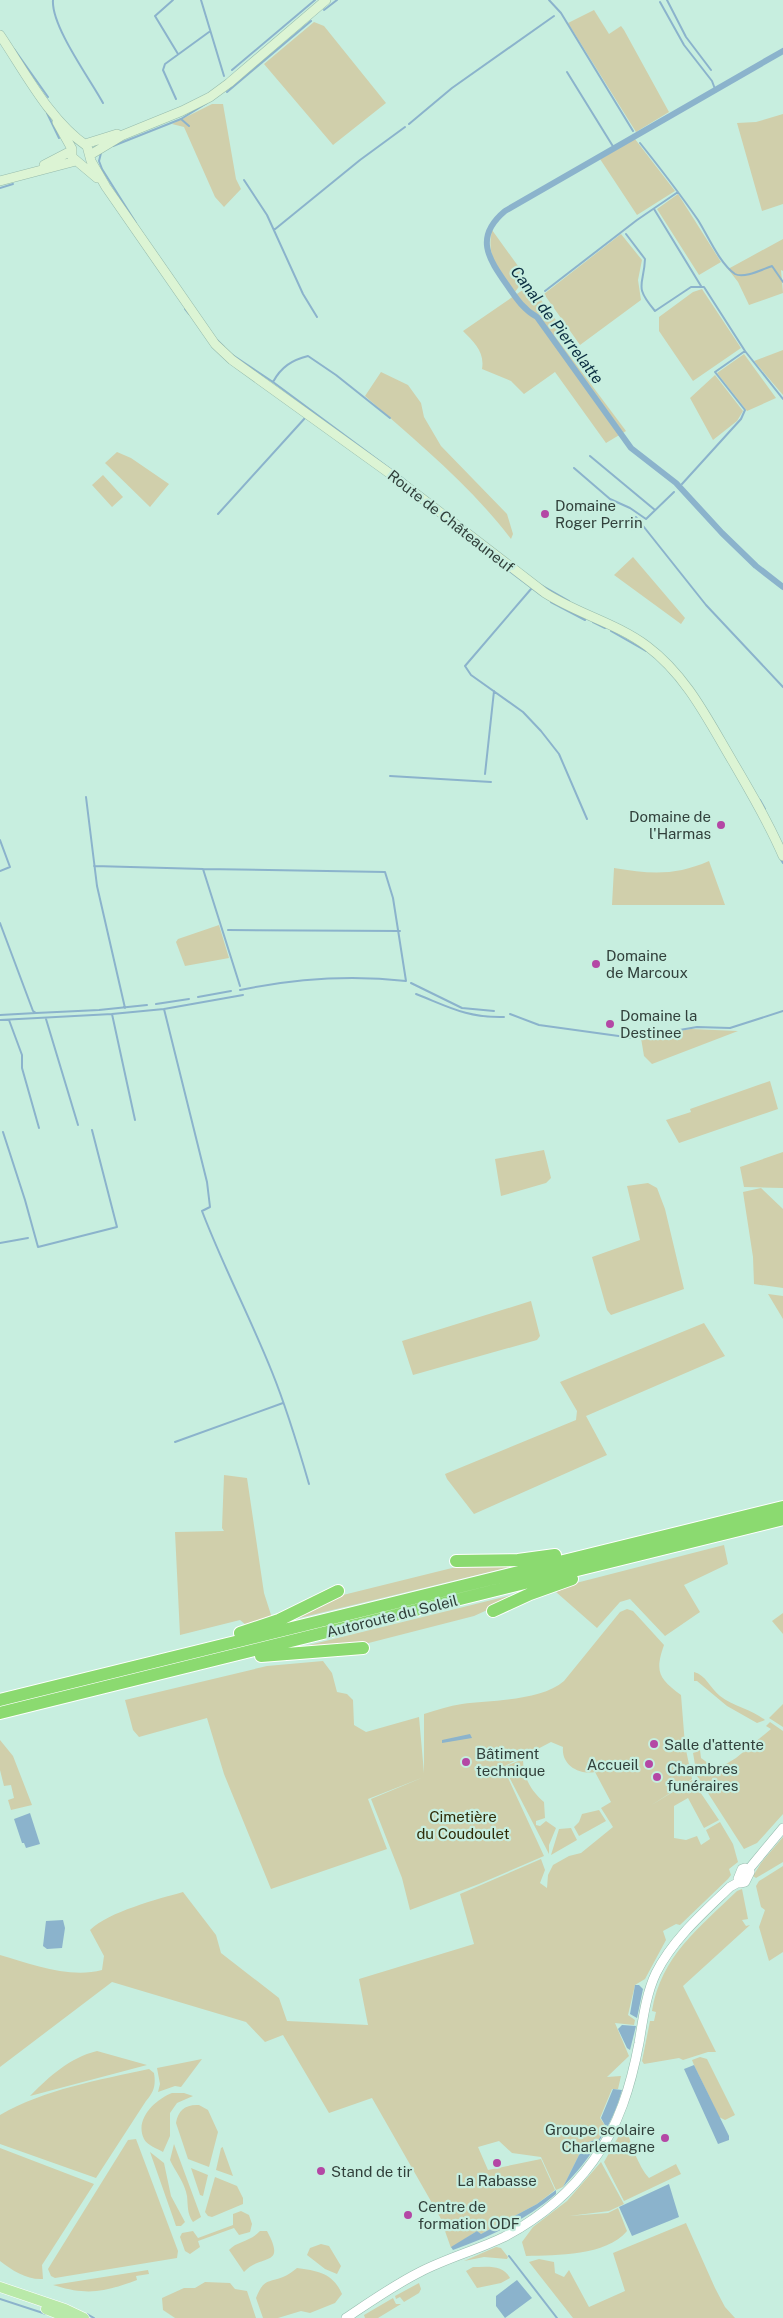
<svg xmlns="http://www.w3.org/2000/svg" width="783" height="2318" font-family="'Public Sans',sans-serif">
<rect width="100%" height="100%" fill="#c7eedf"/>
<path fill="#d0cfab" d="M 594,10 L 609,34 L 621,26 L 624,30 L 669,112 L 636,132 L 568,23 Z
M 314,22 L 324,26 L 386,103 L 333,145 L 264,64 Z
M 212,104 L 223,104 L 236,179 L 241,189 L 224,207 L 215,197 L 184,127 L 172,124 Z
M 783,114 L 783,204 L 762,211 L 737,123 L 756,122 Z
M 635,139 L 675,191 L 637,215 L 600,159 Z
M 678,194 L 721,262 L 699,275 L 657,209 Z
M 492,230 L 526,277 L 515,292 C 499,270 486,259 492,230 Z
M 621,234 L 642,260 L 638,280 L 641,300 L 580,345 L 544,294 Z
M 783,239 L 783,271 L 781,270 L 783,293 L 749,305 L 738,282 L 728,269 Z
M 530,285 L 561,327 L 554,335 L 626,431 L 606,443 L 555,372 L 524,394 L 511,381 L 482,369 C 485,352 474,342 463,331 Z
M 702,289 L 741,348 L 693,381 L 659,331 L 659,317 L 693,292 Z
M 783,350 L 783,395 L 754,361 Z
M 744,354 L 776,398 L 747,411 L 717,373 Z
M 381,372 L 408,385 L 421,403 L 424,417 L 441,446 L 507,514 L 513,534 L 511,539 C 469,484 416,441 365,396 Z
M 715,375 L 743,411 L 737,421 L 713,440 L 690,398 Z
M 117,452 L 131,458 L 169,484 L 150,507 L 105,463 Z
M 103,475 L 123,497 L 112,507 L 92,485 Z
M 633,557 L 685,618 L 681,624 L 614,575 Z
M 709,861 L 725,905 L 612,905 L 614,868 C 650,874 675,876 709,861 Z
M 219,925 L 229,958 L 185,966 L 176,942 L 178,939 Z
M 691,1029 L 738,1031 L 652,1064 L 644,1056 L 641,1038 Z
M 770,1081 L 778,1109 L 679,1143 L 666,1120 L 691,1112 L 690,1109 Z
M 544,1150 L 551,1178 L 546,1183 L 501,1196 L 495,1159 Z
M 783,1152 L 783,1188 L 744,1187 L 740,1167 Z
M 648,1183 L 657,1188 L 665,1209 L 684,1289 L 611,1315 L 607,1310 L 592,1257 L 640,1240 L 627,1186 Z
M 761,1188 L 783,1209 L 783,1288 L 754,1284 L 753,1257 L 743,1192 Z
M 768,1294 L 783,1296 L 783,1319 Z
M 531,1301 L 540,1336 L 537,1340 L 413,1375 L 402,1341 Z
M 704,1323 L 725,1356 L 586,1416 L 607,1455 L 474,1514 L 447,1479 L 445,1474 L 576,1420 L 577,1411 L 560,1382 Z
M 224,1475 L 247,1478 L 264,1593 L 272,1618 L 246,1625 L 240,1620 L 180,1635 L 175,1532 L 224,1531 L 222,1528 Z
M 724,1545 L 728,1564 L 684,1585 L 700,1612 L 665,1636 L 630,1599 L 620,1602 L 597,1628 L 556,1592 L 576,1583 Z
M 526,1563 L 283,1622 L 343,1595 L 448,1569 L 465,1565 Z
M 532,1590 L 474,1616 L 353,1647 L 293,1649 Z
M 627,1609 L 633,1611 L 664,1645 C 654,1673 660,1679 681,1695 L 685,1745 L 692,1779 L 650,1806 L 692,1780 L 719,1820 L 704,1828 L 688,1798 L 674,1806 L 674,1838 L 686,1840 L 697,1836 L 701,1845 L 710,1839 L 706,1830 L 720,1822 L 733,1844 L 738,1862 L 729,1869 L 731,1875 L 728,1879 L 680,1925 L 676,1924 L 663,1931 L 666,1940 L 645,1979 L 635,1985 L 628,2015 L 635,2020 L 634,2025 L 615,2023 L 629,2056 L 607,2077 L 621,2076 L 618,2089 L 612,2089 L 600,2118 L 606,2127 L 599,2139 L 585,2143 L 563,2187 L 556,2190 L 541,2157 L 512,2153 L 499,2141 L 478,2147 L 488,2170 L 541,2159 L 555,2190 L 537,2204 L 481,2234 L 477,2231 L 451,2248 L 440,2217 L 372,2098 L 329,2113 L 283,2035 L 265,2042 L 246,2022 L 112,1982 L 0,2067 L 0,1955 C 31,1964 70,1979 102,1970 L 104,1956 L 90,1930 C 108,1912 158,1899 183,1892 L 216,1935 L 221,1953 L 279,1998 L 287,2021 L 368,2025 L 359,1979 L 474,1944 L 460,1894 L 541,1859 L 545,1870 L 540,1883 L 547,1888 L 548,1875 L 553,1865 L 569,1856 L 581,1853 L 613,1827 L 601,1808 L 611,1802 L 595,1772 C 579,1775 561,1765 563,1747 L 551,1742 L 503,1767 L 544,1856 L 479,1884 L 410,1910 L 402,1878 L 371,1799 L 424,1777 L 368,1799 L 387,1849 L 271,1889 L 224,1774 L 207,1718 L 139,1737 L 133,1730 L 125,1700 L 267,1666 L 323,1661 L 332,1673 L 337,1692 L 347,1694 L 353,1700 L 354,1725 L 366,1732 L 419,1717 L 424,1773 L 424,1714 C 437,1710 449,1706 462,1704 C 492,1700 541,1701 564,1681 L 620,1612 Z
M 783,1613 L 783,1634 L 772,1621 Z
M 694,1672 C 706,1675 710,1688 720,1696 C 733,1706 753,1710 765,1720 L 757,1723 L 727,1706 L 697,1681 L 694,1681 Z
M 783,1704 L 783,1727 L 769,1718 Z
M 770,1722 L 783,1731 L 783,1814 L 757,1843 L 744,1849 L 697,1776 L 693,1753 L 700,1750 L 701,1758 L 712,1766 L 726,1764 L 736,1758 L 771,1729 L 766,1726 Z
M 0,1740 L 13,1756 L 32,1805 L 11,1810 L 8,1800 L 14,1798 L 11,1785 L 4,1786 L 0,1770 Z
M 523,1759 C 523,1777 531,1791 544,1802 L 545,1818 L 536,1821 L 536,1825 L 540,1826 L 546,1821 L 556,1828 L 549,1845 L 549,1854 L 504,1767 Z
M 599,1810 L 606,1821 L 579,1836 L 574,1827 L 579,1822 L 582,1814 Z
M 571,1828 L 577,1840 L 551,1855 L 559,1829 Z
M 783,1837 L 783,1862 L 756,1878 L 753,1876 L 761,1863 Z
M 783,1866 L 783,1952 L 769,1961 L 759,1927 L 765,1910 L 761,1907 L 756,1886 L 759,1881 Z
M 742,1889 L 748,1919 L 742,1920 L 746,1926 L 750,1925 L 683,1986 L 716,2052 L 708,2052 L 683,2060 L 679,2058 L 644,2064 L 642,2061 L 650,2021 L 654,2021 L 656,2012 L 652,2011 C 661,1956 699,1928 737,1891 Z
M 97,2051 L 147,2065 L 30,2096 C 50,2076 69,2058 97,2051 Z
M 700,2057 L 707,2059 L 735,2115 L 725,2120 L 719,2117 L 694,2065 L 692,2060 Z
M 202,2059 L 181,2087 L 175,2086 L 158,2092 L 160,2084 L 157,2068 Z
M 149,2069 L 154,2073 C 156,2085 154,2092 146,2101 L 96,2178 L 0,2144 L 0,2115 C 45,2089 99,2080 149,2069 Z
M 172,2093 L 184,2093 L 193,2096 L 177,2103 L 170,2113 L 170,2136 L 163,2152 C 158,2149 147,2145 144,2139 C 134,2119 156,2099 172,2093 Z
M 199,2105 L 208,2110 L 218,2132 L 209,2167 L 188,2159 L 176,2123 C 178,2110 186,2104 199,2105 Z
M 625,2125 C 630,2141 638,2166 649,2178 L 676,2164 L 681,2174 L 624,2201 L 604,2162 Z
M 136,2139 L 178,2251 L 177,2258 L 55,2278 L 51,2276 L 48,2269 L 51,2264 L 128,2140 Z
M 174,2144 L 201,2217 L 193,2222 C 187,2214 188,2205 187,2196 C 185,2183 175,2171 170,2160 Z
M 223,2147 L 223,2148 L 233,2176 L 216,2170 L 221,2148 Z
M 0,2148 L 94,2184 L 42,2265 L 43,2279 C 27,2280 13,2271 0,2261 Z
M 150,2152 L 164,2163 L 171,2196 L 185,2222 L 181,2226 L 176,2226 Z
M 601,2162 L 624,2204 L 609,2211 L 569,2216 L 608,2213 L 618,2208 L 627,2231 C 606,2256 557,2255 526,2256 L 522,2242 L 533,2227 L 567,2201 Z
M 191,2168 L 208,2175 L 203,2196 L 200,2195 Z
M 215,2177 L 237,2186 L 243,2198 L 243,2204 L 212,2217 L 208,2216 L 205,2212 Z
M 241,2211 L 249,2215 L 252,2224 L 250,2232 L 239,2235 L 234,2228 L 198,2241 L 200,2247 L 190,2254 L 185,2251 L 180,2237 L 182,2233 L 193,2231 L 198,2238 L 233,2225 L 233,2214 Z
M 686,2223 L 715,2288 L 725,2307 L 735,2318 L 573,2318 L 529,2262 L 539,2259 L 554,2262 L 555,2273 L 564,2277 L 569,2270 L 589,2307 L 625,2291 L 613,2253 Z
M 260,2231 L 267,2231 C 287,2268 261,2253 244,2272 L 229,2250 C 237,2241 250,2242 260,2231 Z
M 321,2244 L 329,2246 L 341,2266 L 337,2274 L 325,2269 L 307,2255 L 310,2248 Z
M 496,2247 L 501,2248 L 508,2257 L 507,2259 L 484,2257 L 464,2261 Z
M 473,2267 C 487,2267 503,2264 510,2278 L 501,2283 L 477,2288 L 466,2271 Z
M 297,2268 C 318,2271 333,2273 342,2294 L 335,2303 L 310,2313 L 301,2311 L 278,2318 L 263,2318 L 256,2298 C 264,2278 268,2283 283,2277 C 288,2275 293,2271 297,2268 Z
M 148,2270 L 149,2274 L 136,2276 L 137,2280 C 104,2292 88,2296 53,2285 Z
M 205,2282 L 230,2283 L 235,2289 L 247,2291 L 256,2318 L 175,2318 L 163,2310 L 162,2298 L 184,2288 L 195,2288 Z
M 419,2283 L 421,2289 L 419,2293 L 404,2302 L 400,2297 L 396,2299 L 395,2296 Z
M 393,2298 L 396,2304 L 401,2304 L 378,2318 L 365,2318 L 364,2315 Z"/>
<path fill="#8bb3cc" d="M 470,1734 L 472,1738 L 442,1743 L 442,1740 Z
M 30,1813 L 40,1844 L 26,1848 L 24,1843 L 22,1843 L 14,1819 Z
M 63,1920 L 65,1928 L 62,1948 L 47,1949 L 43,1946 L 46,1921 Z
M 635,1985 L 639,1985 L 643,1989 L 637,2018 L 630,2014 Z
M 622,2025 L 636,2026 L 630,2050 L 627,2048 L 618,2029 Z
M 694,2065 L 729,2136 L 729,2140 L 718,2144 L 684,2069 Z
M 613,2089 L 622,2090 C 612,2127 589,2160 563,2187 L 585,2143 L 599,2139 L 606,2127 L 601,2118 Z
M 669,2184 L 679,2217 L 632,2236 L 619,2207 Z
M 556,2190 L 556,2194 C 524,2221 492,2236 453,2250 L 451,2247 L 477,2231 L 481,2234 L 537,2204 Z
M 517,2280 L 532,2298 L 505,2318 L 496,2306 L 496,2296 Z"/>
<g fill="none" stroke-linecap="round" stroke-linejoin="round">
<path stroke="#8bb3cc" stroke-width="2" d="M 53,0 C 51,26 90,79 103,103
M 173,0 L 155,16 L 178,54
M 201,0 L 224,76
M 549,0 L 561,13 L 633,131
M 667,0 L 686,37 L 711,70
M 660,2 L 684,45 L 712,81 L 715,89
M 324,10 L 337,0
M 14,49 L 48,97
M 232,70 L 315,0
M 567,72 L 614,148
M 227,92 L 311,21
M 176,99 L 163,70 L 165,64 L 209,32
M 47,113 L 59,138
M 181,119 L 207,103
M 409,124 L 452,88 L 554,16
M 640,143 C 660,168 680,194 698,220 C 708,236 720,264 735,274 C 744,279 763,269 772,266 L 783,282
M 113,146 L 181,119 L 189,126
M 101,153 L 99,161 L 102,169 L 136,223
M 244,180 L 267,215 L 303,294 L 317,317
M 0,188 L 13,184
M 654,209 L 701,286
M 274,230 L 360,160 L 405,127
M 626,234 L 645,259 C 644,286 633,285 655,311 L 691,287 L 704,287 L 745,351
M 545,291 L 637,220 L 678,192
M 185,309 L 189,314
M 217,340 L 224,347
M 231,354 L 273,382 L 405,480
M 273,382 C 281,367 292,360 308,356 L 336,375 L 390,418
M 590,456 L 655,510
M 574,468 L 610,499 L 630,508 L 646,519 L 674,492
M 682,484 L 741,419 L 745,410 L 715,372 L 745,351 L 783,399
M 218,514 L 305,418
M 636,517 L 706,605 L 783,687
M 471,542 L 541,595
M 541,585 L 569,601
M 531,589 L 465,666 L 471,675 L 523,712 L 541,731 L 559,754 L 587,819
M 551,602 L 585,620
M 593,622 L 605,628
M 611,631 L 646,651
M 485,774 L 494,691
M 390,776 L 491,782
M 86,797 L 97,886 L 125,1008
M 760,800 L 765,809
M 0,840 L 10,867 L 0,871
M 780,858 L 783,863
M 94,866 L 203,869
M 0,923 L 33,1011 L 36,1013 L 99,1010 L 147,1005
M 228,930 L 400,931
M 411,983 L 462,1008 L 494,1011
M 240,986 L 203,869 L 385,872 L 393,898 L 406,981 C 352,975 293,979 240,990
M 416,994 C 449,1007 467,1018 504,1017
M 198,997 L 231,991
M 156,1004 L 189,999
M 164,1009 L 207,1182 L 210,1207 L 202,1211 C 223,1266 250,1317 272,1372 C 287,1409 298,1446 309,1484
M 112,1014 L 135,1120
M 510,1014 L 539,1025 L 633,1038 L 697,1027 L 730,1028 L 783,1011
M 0,1015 L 36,1013
M 46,1019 L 78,1125
M 0,1020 L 112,1014 L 164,1009 L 243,995
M 9,1020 L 22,1055 L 22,1068 L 39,1128
M 3,1132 L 25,1200 L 38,1247 L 117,1227 L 92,1130
M 0,1243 L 28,1238
M 175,1442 L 283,1403
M 509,2256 L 557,2318
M 0,2299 L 46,2314
M 87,2314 L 94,2318"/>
<path stroke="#8bb3cc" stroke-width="6" d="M 783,51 L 505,211 C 474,237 488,258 507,285 C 516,298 523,309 537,317 L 631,448 L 676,483 L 722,533 L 756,566 L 783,587"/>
<defs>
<path id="tertiary" d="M 745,1868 L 750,1872 L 745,1882 L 740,1883 L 738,1879 L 742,1869 Z
M 749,1869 L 783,1828
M 346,2318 C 370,2302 394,2285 420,2272 C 447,2258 477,2250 504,2237 C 538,2219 570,2193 593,2161 C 619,2126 631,2085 639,2043 C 643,2019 646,1994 656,1973 C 673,1939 703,1913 730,1887 L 739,1882"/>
<path id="secondary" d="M 0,35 C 25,72 50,121 87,146 L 91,161 L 106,187 L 215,344 L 232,360 L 389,473 L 545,593 C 578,614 616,623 647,646 C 687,676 708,720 733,762 C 751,793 769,823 783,856
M 57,122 L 72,149 L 72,157 L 97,178
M 85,144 L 117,134
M 90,155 L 123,135 L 182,111 L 210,97 L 229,83 L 326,0
M 44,165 L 71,151
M 0,181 L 76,161"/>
<path id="primary" d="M 0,2287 L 65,2309 L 84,2318
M 46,2309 L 68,2318"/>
<path id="motorway" d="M 456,1561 L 518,1560 L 555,1555
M 493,1611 L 530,1594 L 572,1579
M 240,1633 L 279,1620 L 338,1591
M 261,1656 L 363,1648
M 0,1700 L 783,1507
M 0,1713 L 783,1519"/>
</defs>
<use href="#tertiary" stroke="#96bbad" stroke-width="10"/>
<use href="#secondary" stroke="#96bbad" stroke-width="10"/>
<use href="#primary" stroke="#fff" stroke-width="11"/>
<use href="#motorway" stroke="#fff" stroke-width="14"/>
<use href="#tertiary" stroke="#fff" stroke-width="9"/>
<use href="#secondary" stroke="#dcf4d4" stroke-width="9"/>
<use href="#primary" stroke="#b9e9a9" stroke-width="10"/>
<use href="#motorway" stroke="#8bda70" stroke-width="12"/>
</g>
<g fill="#b447a5" stroke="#c7eedf" stroke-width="2">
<circle cx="545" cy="514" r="5"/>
<circle cx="721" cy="825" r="5"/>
<circle cx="596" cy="964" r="5"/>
<circle cx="610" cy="1024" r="5"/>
<circle cx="654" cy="1744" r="5"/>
<circle cx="466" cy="1762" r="5"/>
<circle cx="649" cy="1764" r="5"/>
<circle cx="657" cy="1777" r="5"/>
<circle cx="665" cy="2138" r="5"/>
<circle cx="497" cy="2163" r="5"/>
<circle cx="321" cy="2171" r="5"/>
<circle cx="408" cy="2215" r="5"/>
</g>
<g text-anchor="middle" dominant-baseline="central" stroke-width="4.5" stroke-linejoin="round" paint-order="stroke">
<g font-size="15" fill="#31403b" stroke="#c7eedf" text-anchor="start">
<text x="555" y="505">Domaine<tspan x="555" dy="17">Roger Perrin</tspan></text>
<text x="711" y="816" text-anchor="end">Domaine de<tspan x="711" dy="17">l'Harmas</tspan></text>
<text x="606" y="955">Domaine<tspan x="606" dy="17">de Marcoux</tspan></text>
<text x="620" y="1015">Domaine la<tspan x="620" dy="17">Destinee</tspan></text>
<text x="664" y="1744">Salle d'attente</text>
<text x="476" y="1753">Bâtiment<tspan x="476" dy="17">technique</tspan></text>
<text x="639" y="1764" text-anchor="end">Accueil</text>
<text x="667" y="1768">Chambres<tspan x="667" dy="17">funéraires</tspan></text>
<text x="655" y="2129" text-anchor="end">Groupe scolaire<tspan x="655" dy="17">Charlemagne</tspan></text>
<text x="331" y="2171">Stand de tir</text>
<text x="497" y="2180" text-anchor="middle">La Rabasse</text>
<text x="418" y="2206">Centre de<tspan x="418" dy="17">formation ODF</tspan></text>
</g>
<g font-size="15" fill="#31403b" stroke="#c7eedf">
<text transform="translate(451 521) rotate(38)">Route de Châteauneuf</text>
<text transform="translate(392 1616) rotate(-14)">Autoroute du Soleil</text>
</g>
<g font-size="15" fill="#2e2b08" stroke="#c7eedf">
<text x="463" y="1816">Cimetière<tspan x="463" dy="17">du Coudoulet</tspan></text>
</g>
<g font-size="16" font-style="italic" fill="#0a2d40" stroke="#c7eedf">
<text transform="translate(557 325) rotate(53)">Canal de Pierrelatte</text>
</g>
</g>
</svg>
